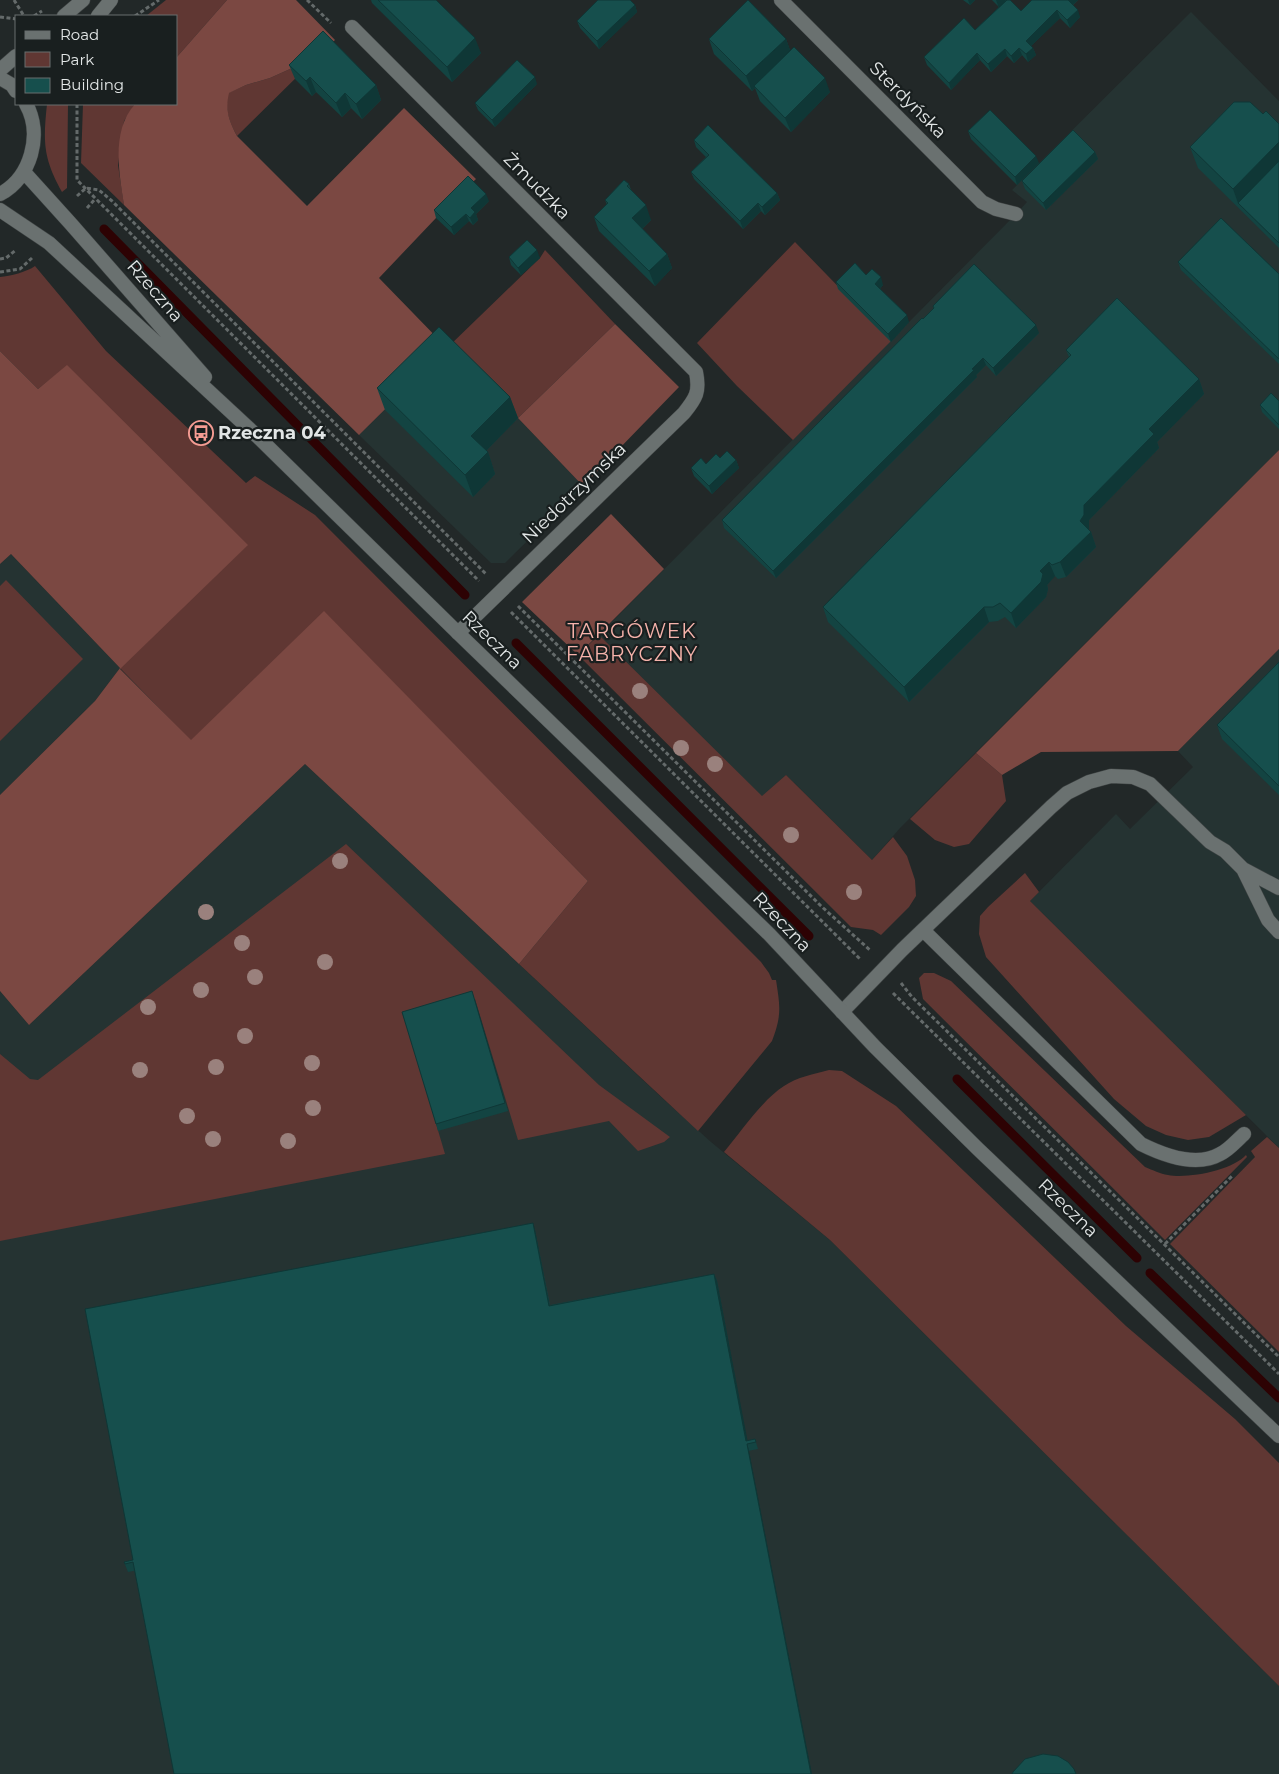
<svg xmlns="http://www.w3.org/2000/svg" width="1279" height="1774" font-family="Montserrat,sans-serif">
<rect width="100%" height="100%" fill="#222828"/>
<path fill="#253332" d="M 1191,12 L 1279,101 L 1279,450 L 901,827 L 872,860 L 786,775 L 762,797 L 599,635 L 1016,214 L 1027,202 L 1012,190 Z
M 447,348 L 518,418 L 583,486 L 505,563 L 491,563 L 359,435 Z
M 11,554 L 120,668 L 95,701 L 0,795 L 0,564 Z
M 1279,649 L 1279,1148 L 1030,901 L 1116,814 L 1130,829 L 1193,767 L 1178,751 Z
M 305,764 L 660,1096 L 711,1142 L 830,1240 L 1279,1686 L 1279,1774 L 0,1774 L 0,991 L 29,1025 Z"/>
<path fill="#603733" d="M 166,0 L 227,0 L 176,58 L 176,16 L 146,16 Z
M 311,63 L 237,136 C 229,121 225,110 228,93 L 246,85 L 270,78 L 290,69 Z
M 47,104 L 68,104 L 67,188 L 62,192 C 43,158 43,142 47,104 Z
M 83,104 L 135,104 L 124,121 L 118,165 L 124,205 L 81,163 Z
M 795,242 L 891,341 L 793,440 L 737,386 L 697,343 Z
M 545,250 L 615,324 L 518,418 L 447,348 L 540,258 Z
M 35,266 L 106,351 L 246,483 L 255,476 L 315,515 L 761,962 L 769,973 L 772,980 L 776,980 C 780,1006 782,1015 772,1041 L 698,1131 L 519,964 L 588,881 L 324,612 L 191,741 L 120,668 L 247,545 L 67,366 L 38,389 L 0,351 L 0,277 C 10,276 27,272 35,266 Z
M 6,580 L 83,659 L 0,741 L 0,586 Z
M 599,635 L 762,796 L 786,775 L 872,860 L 893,837 L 907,856 L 915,880 L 916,896 L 909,907 L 881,935 L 873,930 L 851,927 L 578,655 Z
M 976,753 L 1002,775 L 1006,801 L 969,844 L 954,847 L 935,840 L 910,819 Z
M 346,844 L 599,1085 L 670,1137 L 664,1142 L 638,1151 L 609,1121 L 518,1140 L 475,999 L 405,1019 L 445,1154 L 0,1241 L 0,1054 L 30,1079 L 38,1080 Z
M 1025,873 L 1039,892 L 1030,901 L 1246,1115 L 1209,1137 L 1188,1140 L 1166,1135 L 1146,1126 L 1114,1099 L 986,957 L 979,934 L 980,916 L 988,907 Z
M 924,973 L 934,973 L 951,981 L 1145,1167 C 1153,1170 1160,1174 1168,1175 C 1188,1179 1233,1170 1246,1155 L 1247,1157 L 1165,1240 L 923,999 L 919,978 Z
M 829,1070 L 842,1071 L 896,1106 L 1126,1326 L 1235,1419 L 1279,1463 L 1279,1686 L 830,1240 L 724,1152 C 740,1133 763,1099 784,1086 C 797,1077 814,1074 829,1070 Z
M 1267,1137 L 1279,1148 L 1279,1352 L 1170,1244 L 1255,1157 L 1251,1151 Z"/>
<path fill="#7b4842" d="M 227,0 L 296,0 L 335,40 L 311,63 L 290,69 L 270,78 L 246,85 L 229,93 C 225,110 229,121 237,136 L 307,206 L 404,108 L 476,179 L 436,218 L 379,278 L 447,348 L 359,435 L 124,205 C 119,172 111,131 135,104 L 176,104 L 176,58 Z
M 615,324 L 679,387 L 583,486 L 518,418 Z
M 0,351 L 38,389 L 67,365 L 248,545 L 120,669 L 191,740 L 324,611 L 588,881 L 519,964 L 305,764 L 29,1025 L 0,991 L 0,795 L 95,701 L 120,668 L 11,554 L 0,564 Z
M 1279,450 L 1279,649 L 1178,751 L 1041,752 L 1002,775 L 976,753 Z
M 611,514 L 664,569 L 578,655 L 522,602 Z"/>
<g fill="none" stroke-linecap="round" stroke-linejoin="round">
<path stroke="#2d0203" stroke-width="9" d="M 104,229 L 465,595
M 516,643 L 809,936
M 957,1079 L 1137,1258
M 1150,1273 L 1279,1398"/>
<defs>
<path id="service" d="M 1243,869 L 1268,920 L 1279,932
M 923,930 L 1141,1144 C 1163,1155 1196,1168 1220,1154 C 1229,1150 1237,1140 1244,1134
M 842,1012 L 902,950 L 1051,807 L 1067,793 L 1089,782 L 1111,776 L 1133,777 L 1150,784 L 1210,842 L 1225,851 L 1243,869 L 1279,888"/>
<path id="minor" d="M 781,0 L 982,202 L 996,209 L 1016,214
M 352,27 L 696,372 C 700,392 696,398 684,413 L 458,633"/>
<path id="tertiary" d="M 64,16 L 83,0
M 98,16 L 111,0
M 0,70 L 16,56
M 0,78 L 12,85 L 16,91
M 24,172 L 71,224 L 205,377
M 0,194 C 31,178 43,134 26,104
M 0,210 L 49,243 L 257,436 L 458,633 L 769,934 L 875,1047 L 978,1149 L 1279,1436"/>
</defs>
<use href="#service" stroke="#3f4444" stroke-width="15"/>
<use href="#minor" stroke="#3f4444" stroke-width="15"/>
<use href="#tertiary" stroke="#3f4444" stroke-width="15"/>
<path stroke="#646a6a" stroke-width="3" stroke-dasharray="4 2.5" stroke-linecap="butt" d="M 14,0 L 24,16
M 307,0 L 331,23
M 34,16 L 42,11
M 135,16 L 159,0
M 0,17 L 16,19
M 77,104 L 77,180 L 479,581
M 77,196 L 86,188 L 99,190 L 112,201 L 487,575
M 87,208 L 95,199
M 0,259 L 6,258 L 16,250
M 0,272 L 20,269 L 32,258
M 518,606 L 821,906 L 871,951
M 511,612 L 861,960
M 901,983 L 912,997 L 1279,1357
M 893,993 L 1279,1374
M 1165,1244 L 1233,1175"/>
<use href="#service" stroke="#6a7170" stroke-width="14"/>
<use href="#minor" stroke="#6a7170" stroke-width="14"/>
<use href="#tertiary" stroke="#6a7170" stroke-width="14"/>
</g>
<g fill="#9a817d">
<circle cx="640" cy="691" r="8"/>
<circle cx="681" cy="748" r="8"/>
<circle cx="715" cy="764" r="8"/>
<circle cx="791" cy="835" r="8"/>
<circle cx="340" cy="861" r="8"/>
<circle cx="854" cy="892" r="8"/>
<circle cx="206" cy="912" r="8"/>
<circle cx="242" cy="943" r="8"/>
<circle cx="325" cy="962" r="8"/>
<circle cx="255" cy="977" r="8"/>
<circle cx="201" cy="990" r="8"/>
<circle cx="148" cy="1007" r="8"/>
<circle cx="245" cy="1036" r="8"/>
<circle cx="312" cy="1063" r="8"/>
<circle cx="216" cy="1067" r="8"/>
<circle cx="140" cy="1070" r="8"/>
<circle cx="313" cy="1108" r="8"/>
<circle cx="187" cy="1116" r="8"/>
<circle cx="213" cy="1139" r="8"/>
<circle cx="288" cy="1141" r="8"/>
</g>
<path fill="#134442" d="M 371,0 L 436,0 L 481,53 L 452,82 L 372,3 Z
M 963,0 L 975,0 L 970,5 Z
M 992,0 L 1006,0 L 1021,11 L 1032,0 L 1078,0 L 1073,5 L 1080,17 L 1070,28 L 1060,18 L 1031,46 L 1033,48 L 1036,55 L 1028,62 L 1022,55 L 1014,63 L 1007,56 L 991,72 L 980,60 L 951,90 L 927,65 L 924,57 L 975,30 L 999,7 Z
M 635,5 L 637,12 L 599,49 L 580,28 L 577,21 Z
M 709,39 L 786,39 L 790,50 L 830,92 L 791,132 L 760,101 L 755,88 L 752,91 L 714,54 Z
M 289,65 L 376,85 L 381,100 L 362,119 L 351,108 L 342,117 L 316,92 L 312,96 L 295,79 Z
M 537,84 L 495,127 L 478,110 L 475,103 Z
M 1263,114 L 1279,124 L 1279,248 L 1198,168 L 1190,147 Z
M 968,131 L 1039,163 L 1017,185 L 971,139 Z
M 694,140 L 777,193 L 780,200 L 765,215 L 761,211 L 743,229 L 694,179 L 691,172 L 706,157 L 696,147 Z
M 1095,152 L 1098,159 L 1046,210 L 1025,189 L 1022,181 Z
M 629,184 L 631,190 L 651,220 L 642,229 L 667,254 L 672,268 L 655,286 L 599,231 L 594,217 L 607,205 L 605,200 Z
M 489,201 L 476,214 L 478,220 L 473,225 L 469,221 L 454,235 L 436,218 L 434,210 Z
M 509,257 L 540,258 L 521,275 L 511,265 Z
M 1178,262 L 1279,274 L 1279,364 L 1181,270 Z
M 866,275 L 883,285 L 880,289 L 909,322 L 891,342 L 838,289 L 836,282 Z
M 933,306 L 1039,333 L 996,376 L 986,365 L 976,375 L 977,377 L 776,578 L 724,528 L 722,520 L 934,309 Z
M 1066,350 L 1199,379 L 1204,394 L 1157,442 L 1159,448 L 1089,520 L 1089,530 L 1091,532 L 1096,547 L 1066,577 L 1058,579 L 1055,576 L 1047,585 L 1048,589 L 1046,597 L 1016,628 L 1005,617 L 998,621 L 989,622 L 909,702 L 828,622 L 823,607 L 1069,357 Z
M 377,388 L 510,397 L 518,418 L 486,451 L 488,452 L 495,474 L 473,497 L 385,410 Z
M 1279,401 L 1279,429 L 1262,412 L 1260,405 Z
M 720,458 L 736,460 L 739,468 L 712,494 L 694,476 L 691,468 L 706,464 Z
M 1279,662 L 1279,795 L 1222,739 L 1217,725 Z
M 474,999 L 508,1111 L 438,1131 L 436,1124 Z
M 535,1230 L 550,1305 L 714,1274 L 717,1281 L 747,1441 L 755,1439 L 758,1449 L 128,1572 L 124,1562 L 133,1560 Z"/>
<path fill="#0f3736" d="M 968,0 L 975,0 L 970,5 Z
M 996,0 L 1006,0 L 999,8 Z
M 1068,0 L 1078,0 L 1070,7 Z
M 635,5 L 637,12 L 599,49 L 597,41 Z
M 1057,10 L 1060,18 L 1029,48 L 1026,41 Z
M 1078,10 L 1080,17 L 1070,28 L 1067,20 Z
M 475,38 L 481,53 L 452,82 L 447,67 Z
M 786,39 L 791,53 L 754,86 L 755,88 L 752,91 L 746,76 Z
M 1019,48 L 1022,55 L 1014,63 L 1011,56 Z
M 1033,48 L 1036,55 L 1028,62 L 1026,54 Z
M 1005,49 L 1007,56 L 991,72 L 988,64 Z
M 977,53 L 980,60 L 951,90 L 949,83 Z
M 310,77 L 316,92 L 312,96 L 306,81 Z
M 535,77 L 537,84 L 495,127 L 492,120 Z
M 825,78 L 830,92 L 791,132 L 785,118 Z
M 376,85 L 381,100 L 362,119 L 356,104 Z
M 345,93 L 351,108 L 342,117 L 336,103 Z
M 1279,142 L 1279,172 L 1238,203 L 1233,189 Z
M 1095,152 L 1098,159 L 1046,210 L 1043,203 Z
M 1036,156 L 1039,163 L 1017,185 L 1015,177 Z
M 777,193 L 780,200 L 765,215 L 762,207 Z
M 486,194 L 489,201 L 476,214 L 478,220 L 473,225 L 470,218 L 471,208 Z
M 758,203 L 761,211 L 743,229 L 740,221 Z
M 646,205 L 651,220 L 638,233 L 632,218 Z
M 466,214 L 469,221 L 454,235 L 451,227 Z
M 537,250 L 540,258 L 521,275 L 518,268 Z
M 667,254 L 672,268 L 655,286 L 649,271 Z
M 881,277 L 883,285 L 878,291 L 875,284 Z
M 907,315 L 909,322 L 891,342 L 888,334 Z
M 1036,325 L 1039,333 L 996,376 L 993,368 Z
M 983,358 L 986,365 L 976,375 L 977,377 L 776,578 L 773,571 Z
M 1199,379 L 1204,394 L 1157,442 L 1159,448 L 1089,520 L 1089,530 L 1080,521 L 1084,505 L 1149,429 Z
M 510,397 L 518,418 L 479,458 L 471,436 Z
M 488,452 L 495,474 L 473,497 L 465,475 Z
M 736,460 L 739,468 L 712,494 L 709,486 Z
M 1091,532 L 1096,547 L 1066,577 L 1060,562 Z
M 1049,562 L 1055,576 L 1047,585 L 1048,589 L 1046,597 L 1016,628 L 1011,613 L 1040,571 Z
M 984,607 L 989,622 L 909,702 L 904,687 Z
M 533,1223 L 535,1230 L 551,1313 L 549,1306 Z
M 714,1274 L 717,1281 L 748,1443 L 746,1441 Z
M 747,1444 L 749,1451 L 812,1774 L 811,1774 Z"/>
<path fill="#164f4d" stroke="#0f3736" d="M 378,0 L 436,0 L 475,38 L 447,67 Z
M 598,0 L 630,0 L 635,5 L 597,41 L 577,21 Z
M 748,0 L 786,39 L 746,76 L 709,39 Z
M 1007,0 L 1010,0 L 1021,11 L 1032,0 L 1068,0 L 1078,10 L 1067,20 L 1057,10 L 1026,41 L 1033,48 L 1026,54 L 1019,48 L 1011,56 L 1005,49 L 988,64 L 977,53 L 949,83 L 924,57 L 964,18 L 975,30 Z
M 323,31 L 376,85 L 356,104 L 345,93 L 336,103 L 310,77 L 306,81 L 289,65 Z
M 794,47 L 825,78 L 785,118 L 754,86 Z
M 517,60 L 535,77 L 492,120 L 475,103 Z
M 1234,102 L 1250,102 L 1263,114 L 1266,111 L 1279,124 L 1279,142 L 1233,189 L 1190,147 Z
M 990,110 L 1036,156 L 1015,177 L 968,131 Z
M 708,125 L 777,193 L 762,207 L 758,203 L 740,221 L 691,172 L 709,155 L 694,140 Z
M 1073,130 L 1095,152 L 1043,203 L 1022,181 Z
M 1279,161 L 1279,243 L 1238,203 Z
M 468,176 L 486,194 L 471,208 L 475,212 L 470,218 L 466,214 L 451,227 L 434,210 Z
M 624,180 L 629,184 L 627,186 L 646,205 L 632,218 L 667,254 L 649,271 L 594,217 L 608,203 L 605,200 Z
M 1221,218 L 1279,274 L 1279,359 L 1178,262 Z
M 527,240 L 537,250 L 518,268 L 509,257 Z
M 855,263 L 866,275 L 872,269 L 881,277 L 875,284 L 907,315 L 888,334 L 836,282 Z
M 974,264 L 1036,325 L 993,368 L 983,358 L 972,369 L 974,370 L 773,571 L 722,520 L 922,318 L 923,319 L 934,308 L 933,306 Z
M 1117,298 L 1199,379 L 1149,429 L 1154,434 L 1084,505 L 1084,515 L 1080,521 L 1091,532 L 1060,562 L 1052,565 L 1049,562 L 1040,571 L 1043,574 L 1041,582 L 1011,613 L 1000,603 L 993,607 L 984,607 L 904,687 L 823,607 L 1071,355 L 1066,350 Z
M 439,327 L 510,397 L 471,436 L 488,452 L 465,475 L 377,388 Z
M 1271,393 L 1279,401 L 1279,425 L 1260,405 Z
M 727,451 L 736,460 L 709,486 L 691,468 L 701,458 L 706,464 L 716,454 L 720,458 Z
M 1279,662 L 1279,786 L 1217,725 Z
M 472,991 L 505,1103 L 436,1124 L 402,1012 Z
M 533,1223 L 549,1306 L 714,1274 L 746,1441 L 755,1439 L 756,1442 L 747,1444 L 811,1774 L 174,1774 L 133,1562 L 125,1564 L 124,1562 L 133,1560 L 85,1309 Z
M 1043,1754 L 1058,1756 L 1068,1762 L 1074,1769 L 1076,1774 L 1012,1774 L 1013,1772 L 1025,1759 Z"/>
<defs>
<symbol id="bus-ring" viewBox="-11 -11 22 22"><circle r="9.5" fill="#191f1f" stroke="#f59c93" stroke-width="1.5"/><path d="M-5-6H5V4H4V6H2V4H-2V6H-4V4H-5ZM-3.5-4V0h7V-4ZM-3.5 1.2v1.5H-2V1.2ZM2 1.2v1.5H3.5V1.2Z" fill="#f59c93"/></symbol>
</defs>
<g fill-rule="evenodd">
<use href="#bus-ring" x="187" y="419" width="28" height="28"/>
</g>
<g text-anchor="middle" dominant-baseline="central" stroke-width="4.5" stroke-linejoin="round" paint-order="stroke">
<g font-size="18" fill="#e2e6e6" stroke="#191f1f">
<text transform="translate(908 100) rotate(45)">Sterdyńska</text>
<text transform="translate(537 186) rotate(45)">Żmudzka</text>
<text transform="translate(155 291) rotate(49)">Rzeczna</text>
<text transform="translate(574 493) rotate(-44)">Niedotrzymska</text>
<text transform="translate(492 640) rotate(44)">Rzeczna</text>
<text transform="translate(782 922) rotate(46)">Rzeczna</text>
<text transform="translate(1068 1208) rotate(44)">Rzeczna</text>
</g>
<g font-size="18" font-weight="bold" fill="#e2e6e6" stroke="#191f1f" text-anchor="start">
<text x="218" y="433">Rzeczna 04</text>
</g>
<g font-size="20" letter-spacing="1" fill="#f6b3ab" stroke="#191f1f">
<text x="632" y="631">TARGÓWEK<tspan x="632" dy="23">FABRYCZNY</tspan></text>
</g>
</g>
<rect x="15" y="15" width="162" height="90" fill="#191f1f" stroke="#696f6f"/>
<rect x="25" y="31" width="25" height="8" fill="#6a7170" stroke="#696f6f"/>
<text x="60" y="40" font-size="15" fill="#e2e6e6">Road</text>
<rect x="25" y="52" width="25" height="15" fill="#603733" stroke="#696f6f"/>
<text x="60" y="65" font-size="15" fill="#e2e6e6">Park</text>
<rect x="25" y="78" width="25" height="15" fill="#164f4d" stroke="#696f6f"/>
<text x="60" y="90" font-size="15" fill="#e2e6e6">Building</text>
</svg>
